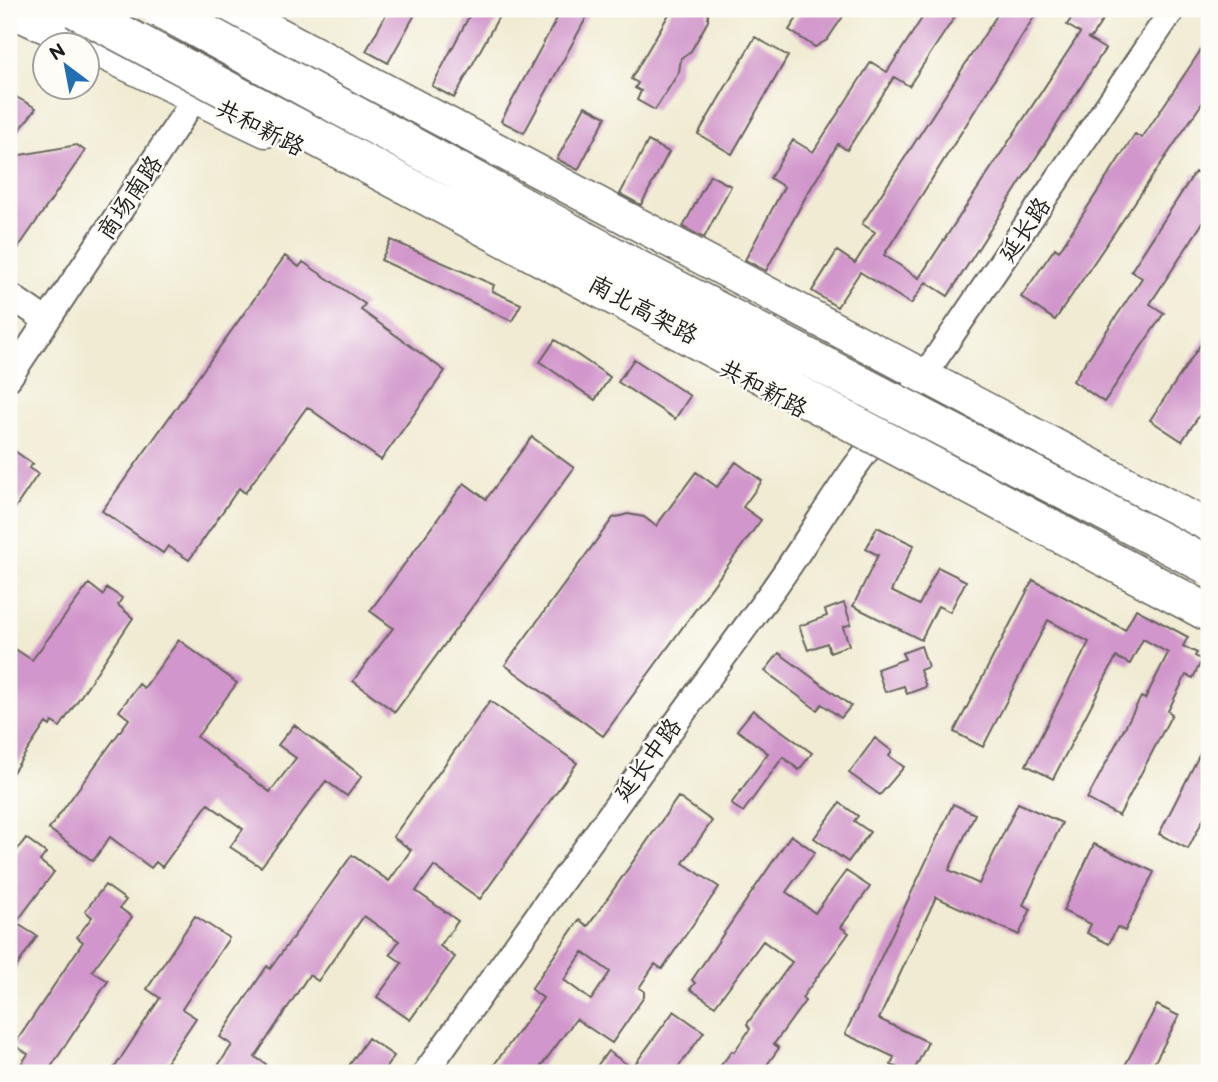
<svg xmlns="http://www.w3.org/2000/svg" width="1218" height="1082" font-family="'Balsamiq Sans','LXGW WenKai TC',sans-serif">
<rect width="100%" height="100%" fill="#fdfcf7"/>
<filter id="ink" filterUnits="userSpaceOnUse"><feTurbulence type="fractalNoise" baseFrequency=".0143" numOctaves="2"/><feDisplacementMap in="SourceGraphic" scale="14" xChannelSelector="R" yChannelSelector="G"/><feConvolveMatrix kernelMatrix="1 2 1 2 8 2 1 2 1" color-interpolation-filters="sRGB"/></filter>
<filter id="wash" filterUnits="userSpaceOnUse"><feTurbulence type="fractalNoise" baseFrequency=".00686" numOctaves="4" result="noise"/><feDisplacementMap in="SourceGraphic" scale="28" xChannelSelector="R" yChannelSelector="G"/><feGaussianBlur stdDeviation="1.57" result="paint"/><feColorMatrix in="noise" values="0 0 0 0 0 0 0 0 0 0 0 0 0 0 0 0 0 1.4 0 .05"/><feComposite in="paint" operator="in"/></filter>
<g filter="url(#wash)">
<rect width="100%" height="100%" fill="#f0ebd2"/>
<g id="blocks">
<path fill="#d196cb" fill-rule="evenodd" d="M 389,9 L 418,9 L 388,63 L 366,51 Z
M 473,9 L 503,9 L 454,98 L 432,86 Z
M 562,9 L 591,9 L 524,133 L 501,121 Z
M 672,9 L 708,9 L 708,21 L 691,51 L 681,58 L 679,72 L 655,110 L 637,100 L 641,91 L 635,88 L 638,83 L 631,79 Z
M 803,9 L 848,9 L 827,40 L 815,47 L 789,30 Z
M 928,9 L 960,9 L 909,86 L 894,77 L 847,150 L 838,144 L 806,196 L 766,271 L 745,260 L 784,187 L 770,178 L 793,140 L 813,152 L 871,62 L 887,72 Z
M 1001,9 L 1039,9 L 884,255 L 919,278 L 1080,33 L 1067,25 L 1077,9 L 1110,9 L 1090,39 L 1087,38 L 1105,49 L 948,296 L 926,282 L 911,304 L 860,272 L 837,307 L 812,291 L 837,251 L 855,263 L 875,232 L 862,224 Z
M 755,37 L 788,56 L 732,154 L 698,134 Z
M 1209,38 L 1209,93 L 1055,320 L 1021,297 L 1055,248 L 1059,251 L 1135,134 L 1142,138 Z
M 9,93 L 36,108 L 9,145 Z
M 585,106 L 606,117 L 578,170 L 557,159 Z
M 648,141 L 669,152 L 641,205 L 620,194 Z
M 77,145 L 85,151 L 9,261 L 9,157 Z
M 1195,172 L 1209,181 L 1209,213 L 1150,304 L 1164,313 L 1104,402 L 1073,381 L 1142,278 L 1131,271 Z
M 710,175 L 731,186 L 704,238 L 683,227 Z
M 391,240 L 494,285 L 492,291 L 521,304 L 512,321 L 381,260 Z
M 285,256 L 299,267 L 303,262 L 365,304 L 361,310 L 445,371 L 381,460 L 307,407 L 245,493 L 239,488 L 189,560 L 168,546 L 163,553 L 102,511 Z
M 1209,332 L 1209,401 L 1182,441 L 1150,420 Z
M 555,340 L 610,377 L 595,400 L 540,362 Z
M 634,359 L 690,396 L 675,419 L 618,382 Z
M 532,437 L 574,468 L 395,712 L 353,681 L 393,628 L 370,611 L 464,483 L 486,499 Z
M 9,447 L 33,464 L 29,468 L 38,474 L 9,517 Z
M 736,462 L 762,481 L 743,507 L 761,520 L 603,736 L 505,665 L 613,518 L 628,514 L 644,517 L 656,526 L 696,472 L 717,487 Z
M 877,527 L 914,545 L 891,591 L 919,605 L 938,567 L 966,581 L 950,612 L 938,606 L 921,640 L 853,606 L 878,555 L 866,549 Z
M 1033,580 L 1125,630 L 1136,609 L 1188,637 L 1183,646 L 1197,653 L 1195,656 L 1202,660 L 1193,678 L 1186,675 L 1168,711 L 1172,714 L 1119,816 L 1087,799 L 1141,697 L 1145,699 L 1168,653 L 1143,639 L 1130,664 L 1116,657 L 1053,779 L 1026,765 L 1089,642 L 1048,620 L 983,747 L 954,732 Z
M 89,584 L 103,595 L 107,588 L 122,598 L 118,605 L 133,618 L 60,727 L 52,722 L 50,726 L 46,723 L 9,778 L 9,645 L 32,660 Z
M 844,603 L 851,624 L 843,627 L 849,645 L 830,652 L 827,643 L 808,650 L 799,626 L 827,616 L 825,610 Z
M 179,640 L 237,683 L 197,737 L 270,792 L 296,758 L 278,745 L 294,725 L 362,776 L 347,796 L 326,781 L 261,867 L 230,847 L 243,829 L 208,804 L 162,867 L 156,862 L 151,868 L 110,837 L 93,861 L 49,829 L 129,719 L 119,711 L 139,684 L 144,688 Z
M 921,646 L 928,667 L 920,670 L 926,687 L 907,694 L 904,686 L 885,692 L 877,669 L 905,659 L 902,653 Z
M 779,653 L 851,706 L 841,718 L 822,704 L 817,710 L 765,671 Z
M 490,701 L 577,763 L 480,899 L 434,866 L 416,891 L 458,921 L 440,946 L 455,957 L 410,1020 L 377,997 L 402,963 L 390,954 L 399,941 L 364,916 L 318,981 L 309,975 L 255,1057 L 266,1064 L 260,1073 L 213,1073 L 232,1045 L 220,1037 L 267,966 L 270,969 L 352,855 L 389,881 L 411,850 L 393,837 Z
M 753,710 L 812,753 L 799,770 L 783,757 L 743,812 L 731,804 L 768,753 L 737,730 Z
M 1209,736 L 1209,808 L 1188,849 L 1159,834 Z
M 875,738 L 892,751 L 889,756 L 904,767 L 880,795 L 849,773 Z
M 678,797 L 712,821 L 683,863 L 719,887 L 662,969 L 655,964 L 639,988 L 644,991 L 644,997 L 612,1043 L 576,1019 L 536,1073 L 488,1073 L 543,998 L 531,989 L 579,920 L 588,926 ZM 583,952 L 610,972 L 591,1000 L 564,980 Z
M 840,803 L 858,816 L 854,821 L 870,832 L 848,862 L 814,838 Z
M 1018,803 L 1062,823 L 1023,905 L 1031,909 L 1019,935 L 936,897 L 879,1019 L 928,1042 L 913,1073 L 909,1073 L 891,1065 L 894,1057 L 845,1034 L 953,804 L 975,814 L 949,870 L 979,884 Z
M 791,835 L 815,852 L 786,892 L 815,913 L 846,871 L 870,887 L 841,927 L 849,933 L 802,998 L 805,1001 L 774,1044 L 779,1048 L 761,1073 L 715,1073 L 732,1051 L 734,1052 L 750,1029 L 747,1024 L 792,962 L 763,941 L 715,1006 L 690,989 L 695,983 L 692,980 Z
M 26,838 L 46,853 L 40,861 L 54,872 L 16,923 L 37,936 L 9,978 L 9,861 Z
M 1094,844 L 1154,872 L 1125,931 L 1117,927 L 1109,944 L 1087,933 L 1091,924 L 1063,911 Z
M 105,885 L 126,900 L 120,908 L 132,917 L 92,971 L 108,981 L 47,1073 L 15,1073 L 28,1054 L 14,1045 L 83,942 L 77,937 L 92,917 L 85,911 Z
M 195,916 L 229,938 L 182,1009 L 196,1018 L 159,1073 L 111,1073 L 160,998 L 147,989 Z
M 1157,1005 L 1179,1016 L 1149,1073 L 1121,1073 Z
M 674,1011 L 704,1032 L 674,1073 L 592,1073 L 608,1051 L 632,1068 Z
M 368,1038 L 394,1056 L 382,1073 L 344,1073 Z"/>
</g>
</g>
<g filter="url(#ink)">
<use href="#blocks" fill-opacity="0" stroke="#66645c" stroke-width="2"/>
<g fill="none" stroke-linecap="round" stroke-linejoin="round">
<defs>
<path id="minor" d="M 9,295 L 47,321
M 9,378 L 197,95 L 230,32
M 425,1073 C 539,913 653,753 769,595 C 813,535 847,468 898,414 L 1173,9"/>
<path id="major" d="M 232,9 L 1209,527
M 9,10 L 87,46
M 88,46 L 266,131"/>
</defs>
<use href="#minor" stroke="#66645c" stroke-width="28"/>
<use href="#major" stroke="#66645c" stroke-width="35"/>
<use href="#minor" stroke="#fff" stroke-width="24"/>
<use href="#major" stroke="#fff" stroke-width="32"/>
<defs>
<path id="highway-bridge" d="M 75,9 L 1209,613
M 161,9 L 634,267 L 1209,566"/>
</defs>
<use href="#highway-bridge" stroke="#66645c" stroke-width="40" stroke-linecap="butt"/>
<use href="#highway-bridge" stroke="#fff" stroke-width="37"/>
</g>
</g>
<g text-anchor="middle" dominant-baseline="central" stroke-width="5" stroke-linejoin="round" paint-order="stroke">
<g font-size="24" fill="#1c1c1c" stroke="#fdfcf7">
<text transform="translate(260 128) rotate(27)">共和新路</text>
<text transform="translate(130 198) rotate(-56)">商场南路</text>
<text transform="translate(1025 230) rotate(-56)">延长路</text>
<text transform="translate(643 310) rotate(28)">南北高架路</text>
<text transform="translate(763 389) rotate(28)">共和新路</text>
<text transform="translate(648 760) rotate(-54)">延长中路</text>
</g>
</g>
<rect width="1218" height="1082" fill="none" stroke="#fdfcf7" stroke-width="35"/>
<g transform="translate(66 66) rotate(328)"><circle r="33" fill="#fdfcf7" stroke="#a3a29f" stroke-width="2"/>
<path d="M0-5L12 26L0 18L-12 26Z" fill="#1f6fb2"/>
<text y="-10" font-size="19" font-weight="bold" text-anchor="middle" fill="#1c1c1c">N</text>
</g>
</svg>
